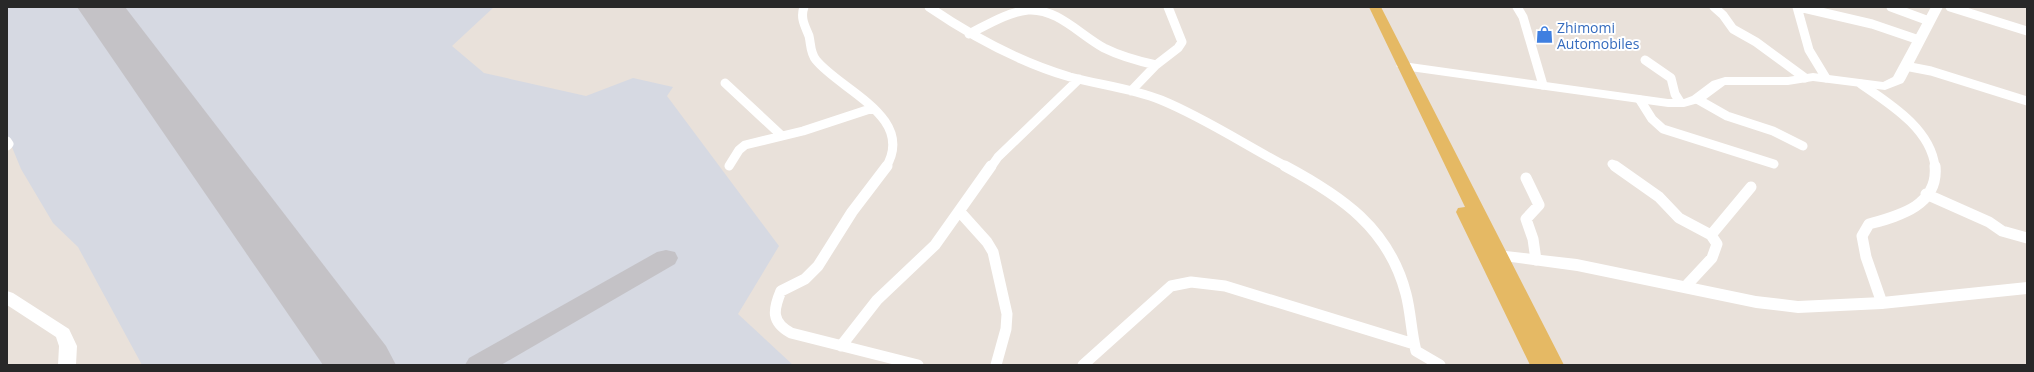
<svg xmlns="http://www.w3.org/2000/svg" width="2034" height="372" font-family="'Open Sans',sans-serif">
<rect width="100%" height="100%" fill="#e9e1da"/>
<path fill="#d6d9e2" d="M 7,7 L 494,7 L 452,46 L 484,73 L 586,96 L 633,78 L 673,87 L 667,96 L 779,246 L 738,314 L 793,365 L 142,365 L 78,247 L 53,223 L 21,169 L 7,135 Z"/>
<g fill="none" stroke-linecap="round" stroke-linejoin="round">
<path fill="#c4c2c6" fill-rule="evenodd" d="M 666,250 L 675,252 L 678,258 L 675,264 L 501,365 L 465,365 L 469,358 L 657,252 Z"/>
<path fill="#c4c2c6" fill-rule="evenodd" d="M 77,7 L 125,7 L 386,346 L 396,365 L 323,365 Z"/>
<path stroke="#fff" stroke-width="9" d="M 804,7 C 800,18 805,26 809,36 C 811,44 810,53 816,60 C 840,90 916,117 886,167
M 929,7 C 973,37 1019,62 1070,77 C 1100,85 1131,88 1161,100 C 1205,118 1245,145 1287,167
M 1517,7 L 1523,17 L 1543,85
M 1714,7 L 1723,15 L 1733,29 L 1756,42 L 1805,78
M 1797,7 L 1809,50 L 1826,78
M 1799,7 L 1872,24 L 1919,40
M 1891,7 L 1929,21
M 1950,7 L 2027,31
M 969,34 C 987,25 1008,12 1028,10 C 1057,8 1080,35 1104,48 C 1120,56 1138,61 1156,65
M 1645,60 L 1671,78 L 1675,94 L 1680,102
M 1905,66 L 1931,71 L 2027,101
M 725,83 L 782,136
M 1861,84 C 1890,104 1931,129 1935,167
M 1131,91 L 1156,65 L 1178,48 L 1182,42 L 1168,7
M 1697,99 L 1727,116 L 1773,131 L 1803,146
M 1640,100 L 1652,119 L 1663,129 L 1774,164
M 7,141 L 9,144 L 7,146
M 1612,164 L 1617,167
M 729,166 L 739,150 L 745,145 L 803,131 L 873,108
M 991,167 L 998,157 L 1079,79"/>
<path stroke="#fff" stroke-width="11" d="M 887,166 L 852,212 L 818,266 L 805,279 L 781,291 C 773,310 771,322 791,333 L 918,365
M 1285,166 C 1341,196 1389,228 1406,294 C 1411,313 1411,332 1416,351 L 1440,365
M 1615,166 L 1659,197 L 1679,218 L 1711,235 L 1717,244 L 1712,258 L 1685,287
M 1526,178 L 1539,205 L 1526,219 L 1533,239 L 1536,260
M 1926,194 L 1989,222 L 2002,231 L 2027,238
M 960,212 L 987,242 L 993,252 L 1007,314 L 1006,329 L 996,365
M 1711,235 L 1751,187
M 1882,303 L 1866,257 L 1862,236 L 1869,224 C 1898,216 1939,206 1935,166
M 841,346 L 877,300 L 935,245 L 991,166
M 1083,365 L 1171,286 L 1191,282 L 1225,286 L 1414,344"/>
<path fill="#fff" fill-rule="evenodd" d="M 1931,7 L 1943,7 L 1905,80 L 1903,83 L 1885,90 L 1813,81 L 1788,85 L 1725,85 L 1702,102 L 1684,107 L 1668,107 L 1403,70 L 1396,66 L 1403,62 L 1668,99 L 1684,99 L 1692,96 L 1712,81 L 1725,77 L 1788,77 L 1813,73 L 1883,82 L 1893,77 Z
M 1488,249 L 1577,259 L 1756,296 L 1798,301 L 1882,297 L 2027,282 L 2027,294 L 1882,309 L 1798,313 L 1756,308 L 1577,271 L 1482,258 L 1480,254 L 1482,250 Z
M 7,291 L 13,293 L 69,329 L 77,346 L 76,365 L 58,365 L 59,346 L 56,337 L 7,305 Z"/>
<path fill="#e5b964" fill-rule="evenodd" d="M 1369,7 L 1381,7 L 1564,365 L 1530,365 L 1456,212 L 1458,208 L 1465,207 Z"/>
</g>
<defs>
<symbol id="shop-bare" viewBox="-9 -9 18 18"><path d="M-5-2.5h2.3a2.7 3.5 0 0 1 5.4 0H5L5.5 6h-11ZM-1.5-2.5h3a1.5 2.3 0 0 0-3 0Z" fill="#3f7fe0" stroke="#fff" stroke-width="2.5" paint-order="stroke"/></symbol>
</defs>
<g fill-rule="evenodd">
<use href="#shop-bare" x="1532" y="22" width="25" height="25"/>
</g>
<g text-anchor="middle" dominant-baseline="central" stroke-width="4" stroke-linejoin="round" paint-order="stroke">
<g font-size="14" fill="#366cbe" stroke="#fff" text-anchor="start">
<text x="1557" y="27">Zhimomi<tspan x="1557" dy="16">Automobiles</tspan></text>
</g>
</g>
<rect width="2034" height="372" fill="none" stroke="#282828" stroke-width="16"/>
</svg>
